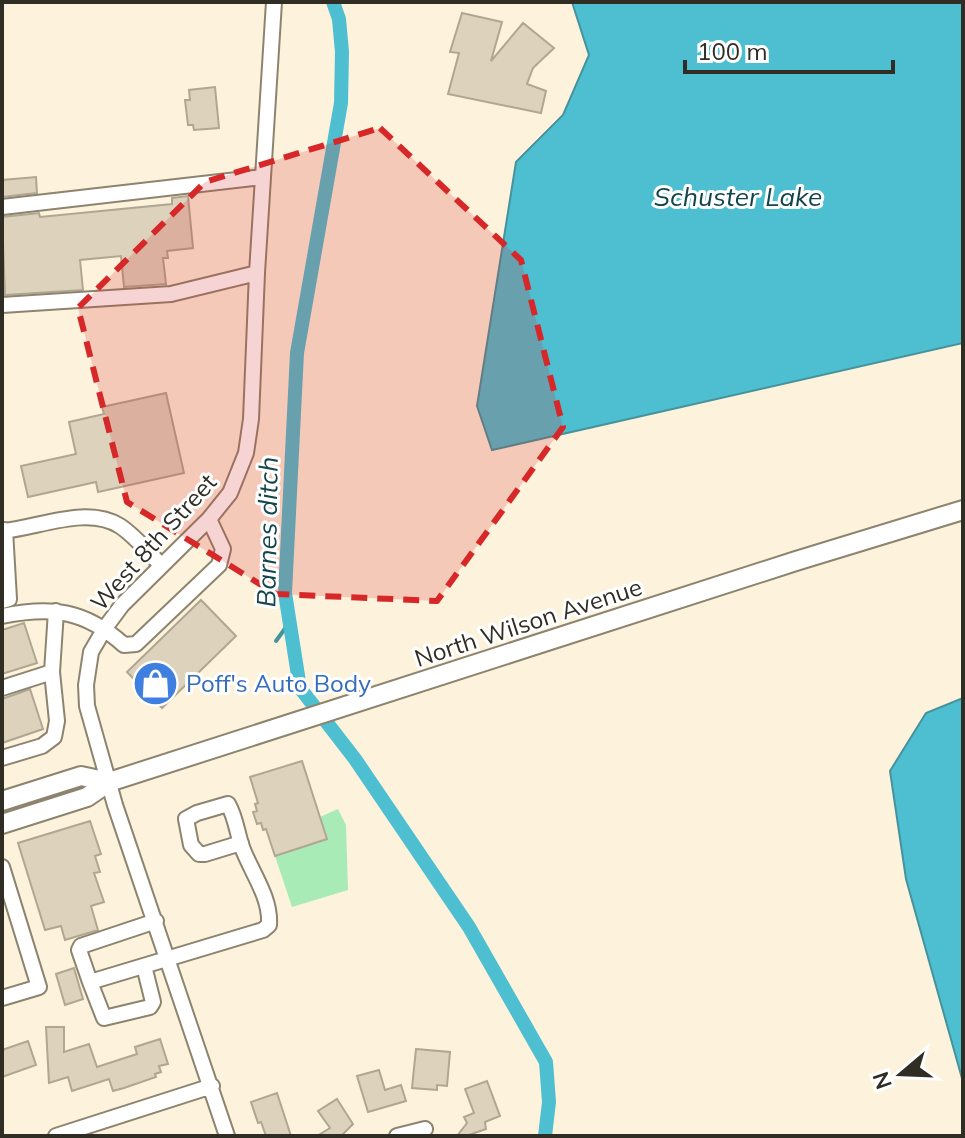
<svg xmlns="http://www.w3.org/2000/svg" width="965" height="1138" font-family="Mulish,sans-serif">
<rect width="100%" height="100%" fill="#fdf2dc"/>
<path fill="#a8ebb7" d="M 338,809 L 346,825 L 348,890 L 292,907 L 275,856 L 327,839 L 320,817 Z"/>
<path fill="#4ebfd0" stroke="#45939c" stroke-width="2" d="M 572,2 L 963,2 L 963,343 L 492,450 L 477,406 L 516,162 L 563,115 L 589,55 Z
M 963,698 L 963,1082 L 906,879 L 890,771 L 926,713 Z"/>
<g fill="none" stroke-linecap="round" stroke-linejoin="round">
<path stroke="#45939c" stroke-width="4" d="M 276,641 L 289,623"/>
<path stroke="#4ebfd0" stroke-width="14" d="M 333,2 L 339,19 L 342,52 L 341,103 L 297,353 L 285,593 L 300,688 L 355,759 L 469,927 L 546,1062 L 549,1102 L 545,1136"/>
</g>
<path fill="#ddd3bd" stroke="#b0a691" stroke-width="2" d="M 462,13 L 502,22 L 491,61 L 523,23 L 554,48 L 533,68 L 527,84 L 546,91 L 541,113 L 448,94 L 459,53 L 450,52 Z
M 215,87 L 219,128 L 194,130 L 193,125 L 188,125 L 185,100 L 190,100 L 189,90 Z
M 36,177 L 37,193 L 2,197 L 2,180 Z
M 188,196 L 193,248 L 167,251 L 168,258 L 163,258 L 166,284 L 124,287 L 121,256 L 80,260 L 83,290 L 5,295 L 2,217 L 39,213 L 40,217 L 172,204 L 172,198 Z
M 166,393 L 184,473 L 98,492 L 96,482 L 28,497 L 21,466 L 76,454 L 69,422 L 104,414 L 102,407 Z
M 201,600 L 236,636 L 162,708 L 127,672 Z
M 24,623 L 37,663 L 2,674 L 2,630 Z
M 30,689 L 43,729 L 2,743 L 2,699 Z
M 302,761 L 327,839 L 275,856 L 266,829 L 263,830 L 261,823 L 257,824 L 253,812 L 257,811 L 255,804 L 258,803 L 250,777 Z
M 90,821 L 101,854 L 95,856 L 100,872 L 94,873 L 104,902 L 91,906 L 98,930 L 65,940 L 61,926 L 45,930 L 18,843 Z
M 74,968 L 83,999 L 65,1005 L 56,974 Z
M 46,1027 L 64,1027 L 64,1052 L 89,1044 L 97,1067 L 137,1054 L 135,1047 L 160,1039 L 168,1064 L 159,1066 L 161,1072 L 155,1074 L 156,1077 L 124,1088 L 113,1091 L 109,1079 L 72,1091 L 68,1077 L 49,1083 Z
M 28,1041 L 36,1065 L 2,1077 L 2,1050 Z
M 416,1049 L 450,1052 L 447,1086 L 437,1085 L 437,1090 L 412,1088 Z
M 379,1070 L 385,1090 L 401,1085 L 406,1101 L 368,1112 L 357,1076 Z
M 487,1081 L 500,1116 L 485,1122 L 486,1129 L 466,1136 L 457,1136 L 467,1123 L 464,1117 L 474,1113 L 465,1089 Z
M 277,1093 L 291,1136 L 266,1136 L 261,1122 L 258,1123 L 251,1102 Z
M 337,1099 L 353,1124 L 341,1136 L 317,1136 L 330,1128 L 318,1111 Z"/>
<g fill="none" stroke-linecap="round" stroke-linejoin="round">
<defs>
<path id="minor" d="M 2,207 L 263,177
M 2,305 L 171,294 L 257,273
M 2,531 C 38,528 87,505 120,526 C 135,536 148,552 161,565
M 2,601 L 9,599 L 5,530
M 2,616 C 52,606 85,610 124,645 L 136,644 L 219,565 L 223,549 L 209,519
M 2,688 L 52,672 L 56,611
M 2,758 L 42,746 L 54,737 L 57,721 L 52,672
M 2,867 L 39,987 L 2,998
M 144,966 L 153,1002 L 150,1007 L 104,1018 L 90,982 L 263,930 L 269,925 C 271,897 251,872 242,847 C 237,833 236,818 228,804 L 197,813 L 186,819 L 191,845 L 199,854 L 205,854 L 241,843
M 90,982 L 79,950 L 81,946 L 156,921
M 56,1136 L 212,1086
M 227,1136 L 115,805 L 87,706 L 86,685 L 91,652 L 105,628 L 122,605 L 209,519 L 230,493 L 246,453 L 251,419 L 257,273 L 274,2
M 397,1136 L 425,1129 L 419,1136"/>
<path id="major" d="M 2,801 L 81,776 L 109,782
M 2,824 L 87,797 L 109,782 L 796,561 L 963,510"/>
</defs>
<use href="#minor" stroke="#8d846f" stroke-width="18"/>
<use href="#major" stroke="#8d846f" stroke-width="22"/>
<use href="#minor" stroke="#fff" stroke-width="14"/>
<use href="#major" stroke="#fff" stroke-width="18"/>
</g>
<path fill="#d62828" fill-opacity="0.2" stroke="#d62828" stroke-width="6" stroke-dasharray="16 10" stroke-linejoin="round" d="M 380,128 L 521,260 L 563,427 L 437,601 L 276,594 L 127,502 L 78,308 L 205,182 Z"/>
<defs>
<symbol id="shop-disc" viewBox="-11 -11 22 22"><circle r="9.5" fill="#3f7fe0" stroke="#fff"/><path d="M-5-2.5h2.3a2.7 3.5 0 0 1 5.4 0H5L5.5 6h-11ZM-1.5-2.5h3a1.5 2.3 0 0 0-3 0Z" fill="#fff"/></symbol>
</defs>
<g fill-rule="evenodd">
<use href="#shop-disc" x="130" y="658" width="51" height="51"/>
</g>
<g text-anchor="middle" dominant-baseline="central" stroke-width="6" stroke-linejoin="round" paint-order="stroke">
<g font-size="24" fill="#302d24" stroke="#fff">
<text transform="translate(153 542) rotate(-48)">West 8th Street</text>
<text transform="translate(528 622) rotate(-18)">North Wilson Avenue</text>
</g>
<g font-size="24" fill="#366cbe" stroke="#fff" text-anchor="start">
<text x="186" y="683">Poff's Auto Body</text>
</g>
<g font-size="26" font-style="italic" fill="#12454c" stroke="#fff">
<text x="738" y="196">Schuster Lake</text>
<text transform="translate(267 532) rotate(-89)">Barnes ditch</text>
</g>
</g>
<rect width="965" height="1138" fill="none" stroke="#302d24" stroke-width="8"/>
<g transform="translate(901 1074) rotate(251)" stroke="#ffffff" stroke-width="6" paint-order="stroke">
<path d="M0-6L14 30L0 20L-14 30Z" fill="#302d24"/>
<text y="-12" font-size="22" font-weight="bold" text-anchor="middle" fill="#302d24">N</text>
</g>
<path d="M685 60v12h208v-12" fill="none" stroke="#302d24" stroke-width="4"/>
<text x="697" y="60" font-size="24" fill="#302d24" stroke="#ffffff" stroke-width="6" paint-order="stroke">100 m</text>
</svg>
